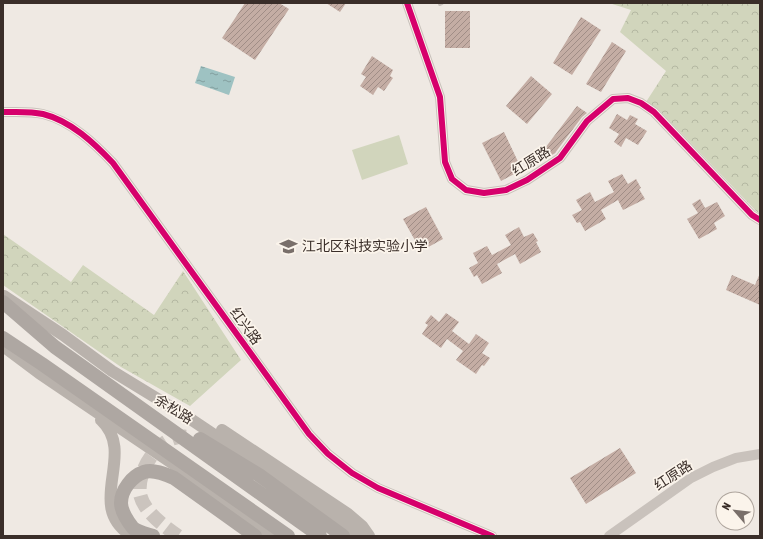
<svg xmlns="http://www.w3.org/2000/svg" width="763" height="539" font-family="'Asap Condensed','Noto Sans SC',sans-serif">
<defs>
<pattern id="park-crowns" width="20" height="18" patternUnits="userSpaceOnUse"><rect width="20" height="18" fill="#d1d5bc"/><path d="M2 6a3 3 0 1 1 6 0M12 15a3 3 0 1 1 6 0" fill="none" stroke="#b4b7a2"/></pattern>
<pattern id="water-ripples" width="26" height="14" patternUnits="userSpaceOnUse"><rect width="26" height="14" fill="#9ec2c2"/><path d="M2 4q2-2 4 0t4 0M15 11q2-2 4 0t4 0" fill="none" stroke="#829e9e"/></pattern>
<pattern id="building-hatch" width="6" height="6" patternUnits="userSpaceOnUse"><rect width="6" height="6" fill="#c4ada4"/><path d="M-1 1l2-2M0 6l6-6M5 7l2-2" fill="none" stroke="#a08d86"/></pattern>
</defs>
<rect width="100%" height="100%" fill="#efe9e3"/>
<path fill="url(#park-crowns)" d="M 609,3 L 760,3 L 760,214 L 756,211 L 658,109 L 646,102 L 666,71 L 620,32 L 631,10 Z
M 3,234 L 71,282 L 83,265 L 154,315 L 183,271 L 241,360 L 190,406 L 121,367 L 3,285 Z"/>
<path fill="#d1d5bc" d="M 399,135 L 408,164 L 362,180 L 352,150 Z"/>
<path fill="url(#water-ripples)" d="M 201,66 L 235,77 L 229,95 L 195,83 Z"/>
<path fill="url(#building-hatch)" d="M 245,3 L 279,3 L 289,9 L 255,60 L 222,38 Z
M 326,3 L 346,3 L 340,12 Z
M 445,11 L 470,11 L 470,48 L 445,48 Z
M 581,17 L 601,30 L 572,75 L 553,63 Z
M 612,42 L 626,51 L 601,92 L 586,84 Z
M 372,56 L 393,70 L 390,76 L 393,78 L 384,91 L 378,87 L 373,95 L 360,86 L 366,77 L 361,74 Z
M 531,76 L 552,94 L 527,124 L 506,106 Z
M 577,106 L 587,113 L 582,117 L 555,153 L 549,157 L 542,152 Z
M 617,114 L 627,120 L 630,115 L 638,119 L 635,124 L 647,131 L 638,145 L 626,138 L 621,147 L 614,142 L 619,134 L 609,128 Z
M 504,132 L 522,170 L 501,181 L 482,143 Z
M 622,174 L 628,184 L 636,179 L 641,188 L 639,189 L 645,199 L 623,210 L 618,200 L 601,210 L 606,219 L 585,231 L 580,222 L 577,223 L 572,215 L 582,210 L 576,200 L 590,192 L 595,202 L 614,192 L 608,181 Z
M 700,199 L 705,208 L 717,202 L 725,216 L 714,223 L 717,229 L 699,239 L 687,219 L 698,213 L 692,204 Z
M 426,207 L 443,239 L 421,251 L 403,219 Z
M 519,227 L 524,237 L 533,233 L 538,241 L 536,242 L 541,252 L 520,264 L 515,254 L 497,264 L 502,273 L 482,284 L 477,275 L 474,277 L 469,268 L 478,263 L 473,253 L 487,246 L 492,255 L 511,245 L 505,235 Z
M 760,273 L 760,305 L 726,290 L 732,275 L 755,285 Z
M 446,313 L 459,322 L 452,331 L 469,344 L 476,334 L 489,343 L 482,353 L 490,358 L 484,366 L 482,365 L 476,374 L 456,360 L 463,351 L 447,339 L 441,348 L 422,334 L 428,325 L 425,323 L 431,315 L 439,322 Z
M 620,448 L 636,473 L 586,504 L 570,478 Z"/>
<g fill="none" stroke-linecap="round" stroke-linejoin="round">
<path stroke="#cbc4be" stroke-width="14" stroke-dasharray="14 7" stroke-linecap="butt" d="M 178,536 C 165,527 143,511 140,494 C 137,474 152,449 169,440 C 175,437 183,436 190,437"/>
<path stroke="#c9c2bc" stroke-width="4" d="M 440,4 L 442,3"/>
<path stroke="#c9c2bc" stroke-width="10" d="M 407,3 L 440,97 L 445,162 L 452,179 L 466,190 L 484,193 L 506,190 L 527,180 L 560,158 L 587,121 L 613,99 L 628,98 L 641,103 L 654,112 L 752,215 L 760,220
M 3,112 C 16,112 30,111 43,114 C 71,121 94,143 113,163 L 309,434 L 328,454 L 352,473 L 378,488 L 492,536
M 609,536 L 691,478 L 713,467 L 736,458 L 760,454"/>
<path stroke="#b9b2ac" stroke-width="12" d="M 4,296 L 63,335 L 112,371 L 189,418 L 268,471 L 315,504 L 357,536
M 3,346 L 39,373 L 172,463 L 271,536
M 101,420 C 138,455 83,505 132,536
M 222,430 L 348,514 L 362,526 L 369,536"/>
<path stroke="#aea7a2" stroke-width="14" d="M 3,302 L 55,347 L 320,536
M 3,338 L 42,364 L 288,536
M 200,439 L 259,475 L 343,536
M 153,536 C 147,534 138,532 133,528 C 128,522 121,511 121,503 C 121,490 132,476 144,472 C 153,469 165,474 174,478 L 255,536"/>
<defs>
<path id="cycleway" d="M 407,3 L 440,97 L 445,162 L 452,179 L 466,190 L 484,193 L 506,190 L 527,180 L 560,158 L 587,121 L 613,99 L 628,98 L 641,103 L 654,112 L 752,215 L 760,220
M 3,112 C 16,112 30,111 43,114 C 71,121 94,143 113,163 L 309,434 L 328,454 L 352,473 L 378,488 L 492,536"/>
</defs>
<use href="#cycleway" stroke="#fbf4eb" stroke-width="8"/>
<use href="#cycleway" stroke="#d6006c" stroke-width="6"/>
</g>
<defs>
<symbol id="school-bare" viewBox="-9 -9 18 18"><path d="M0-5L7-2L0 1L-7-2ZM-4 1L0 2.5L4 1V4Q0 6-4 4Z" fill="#796f6a" stroke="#fbf4eb" stroke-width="2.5" paint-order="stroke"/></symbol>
</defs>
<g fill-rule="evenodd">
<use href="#school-bare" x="276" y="234" width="25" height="25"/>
</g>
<g text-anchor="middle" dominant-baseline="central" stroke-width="3.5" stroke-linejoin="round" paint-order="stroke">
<g font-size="14" fill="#3a2e29" stroke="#fbf4eb">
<text transform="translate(531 161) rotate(-32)">红原路</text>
<text transform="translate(246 326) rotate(54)">红兴路</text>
<text transform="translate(174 409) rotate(32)">余松路</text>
<text transform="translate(673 475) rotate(-33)">红原路</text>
</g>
<g font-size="14" fill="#3a2e29" stroke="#fbf4eb" text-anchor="start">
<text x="302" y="246">江北区科技实验小学</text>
</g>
</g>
<rect width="763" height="539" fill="none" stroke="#3a2e29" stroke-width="8"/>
<g transform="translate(735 511) rotate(298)"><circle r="19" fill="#fbf4eb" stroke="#aea59d"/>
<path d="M0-3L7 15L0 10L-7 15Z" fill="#796f6a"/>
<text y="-6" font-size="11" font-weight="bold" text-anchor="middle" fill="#3a2e29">N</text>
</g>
</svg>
